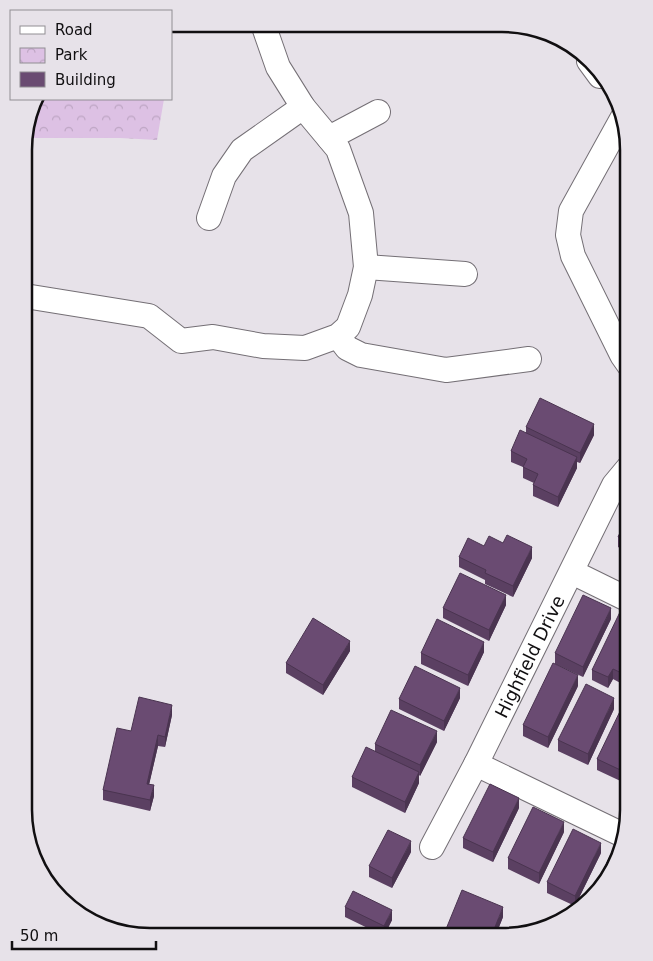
<svg xmlns="http://www.w3.org/2000/svg" width="653" height="961" font-family="'DejaVu Sans',sans-serif">
<defs>
<pattern id="park-crowns" width="20" height="18" patternUnits="userSpaceOnUse" patternTransform="scale(1.25)"><rect width="20" height="18" fill="#ddc1e4"/><path d="M2 6a3 3 0 1 1 6 0M12 15a3 3 0 1 1 6 0" fill="none" stroke="#bda5c3"/></pattern>
</defs>
<rect width="100%" height="100%" fill="#e7e2e9"/>
<path fill="url(#park-crowns)" d="M 37,99 L 164,99 L 157,140 L 120,138 L 25,138 L 25,133 Z"/>
<g fill="none" stroke-linecap="round" stroke-linejoin="round">
<defs>
<g id="minor">
<path d="M 589,61 L 600,76"/>
<path d="M 623,117 L 571,211 L 568,235 L 573,256 L 622,355 L 629,365"/>
<path d="M 329,138 L 378,112"/>
<path d="M 209,218 L 224,176 L 242,150 L 303,107"/>
<path d="M 366,267 L 465,274"/>
<path d="M 25,296 L 149,316 L 181,341 L 213,337 L 263,346 L 305,348 L 338,336 L 348,327 L 360,295 L 366,267 L 361,213 L 338,149 L 303,107 L 278,67 L 263,24"/>
<path d="M 338,336 L 347,348 L 361,355 L 446,370 L 529,359"/>
<path d="M 572,572 L 629,600"/>
<path d="M 476,764 L 623,835"/>
<path id="s1" d="M 432,847 L 476,764 L 614,485 L 629,467"/>
</g>
</defs>
<use href="#minor" stroke="#746f75" stroke-width="26"/>
<use href="#minor" stroke="#fff" stroke-width="24"/>
</g>
<path fill="#5b4062" d="M 526,427 L 594,435 L 580,463 L 577,462 L 577,468 L 558,507 L 533,496 L 533,485 L 534,483 L 523,478 L 523,467 L 511,462 L 511,451 L 526,433 Z
M 629,513 L 629,553 L 618,547 L 618,537 Z
M 484,546 L 532,558 L 513,597 L 485,584 L 485,580 L 459,567 L 459,557 Z
M 506,605 L 489,641 L 443,618 L 443,608 Z
M 629,616 L 626,686 L 613,679 L 608,688 L 592,680 L 592,670 Z
M 611,619 L 583,677 L 555,664 L 555,653 Z
M 350,651 L 323,695 L 286,673 L 286,663 Z
M 484,652 L 468,686 L 421,664 L 421,653 Z
M 578,686 L 548,748 L 523,736 L 523,725 Z
M 460,698 L 444,731 L 399,709 L 399,699 Z
M 629,706 L 629,785 L 597,770 L 597,759 Z
M 614,709 L 588,765 L 558,751 L 558,740 Z
M 172,715 L 165,747 L 158,746 L 149,784 L 154,796 L 150,811 L 103,800 L 103,790 L 131,731 Z
M 437,742 L 420,776 L 419,775 L 419,783 L 405,813 L 352,787 L 352,777 L 375,751 L 375,744 Z
M 519,808 L 493,862 L 463,848 L 463,838 Z
M 564,832 L 539,884 L 508,869 L 508,858 Z
M 411,852 L 392,888 L 369,877 L 369,866 Z
M 601,853 L 575,906 L 547,893 L 547,882 Z
M 345,907 L 392,920 L 384,936 L 345,917 Z
M 503,917 L 495,937 L 444,937 L 444,934 Z"/>
<path fill="#4a3450" d="M 594,424 L 594,435 L 580,463 L 580,453 Z
M 577,457 L 577,468 L 558,507 L 558,497 Z
M 532,547 L 532,558 L 513,597 L 513,586 Z
M 506,595 L 506,605 L 489,641 L 489,630 Z
M 611,608 L 611,619 L 583,677 L 583,667 Z
M 350,641 L 350,651 L 323,695 L 323,685 Z
M 484,642 L 484,652 L 468,686 L 468,675 Z
M 629,668 L 629,679 L 626,686 L 626,675 Z
M 613,669 L 613,679 L 608,688 L 608,677 Z
M 578,675 L 578,686 L 548,748 L 548,737 Z
M 460,688 L 460,698 L 444,731 L 444,721 Z
M 614,698 L 614,709 L 588,765 L 588,754 Z
M 172,705 L 172,715 L 165,747 L 165,737 Z
M 437,731 L 437,742 L 420,776 L 420,765 Z
M 158,735 L 158,746 L 147,794 L 147,784 Z
M 419,772 L 419,783 L 405,813 L 405,802 Z
M 154,785 L 154,796 L 150,811 L 150,800 Z
M 519,798 L 519,808 L 493,862 L 493,852 Z
M 564,822 L 564,832 L 539,884 L 539,873 Z
M 411,841 L 411,852 L 392,888 L 392,878 Z
M 601,843 L 601,853 L 575,906 L 575,896 Z
M 503,907 L 503,917 L 495,937 L 491,937 Z
M 392,910 L 392,920 L 384,936 L 384,926 Z"/>
<path fill="#6a4b72" stroke="#4a3450" d="M 540,398 L 594,424 L 580,453 L 526,427 Z
M 520,430 L 577,457 L 558,497 L 533,485 L 538,474 L 523,467 L 527,459 L 511,451 Z
M 629,513 L 629,542 L 618,537 Z
M 507,535 L 532,547 L 513,586 L 485,573 L 486,570 L 459,557 L 468,538 L 484,546 L 489,536 L 503,543 Z
M 460,573 L 506,595 L 489,630 L 443,608 Z
M 583,595 L 611,608 L 583,667 L 555,653 Z
M 620,612 L 629,616 L 629,668 L 626,675 L 613,669 L 608,677 L 592,670 Z
M 313,618 L 350,641 L 323,685 L 286,663 Z
M 437,619 L 484,642 L 468,675 L 421,653 Z
M 553,663 L 578,675 L 548,737 L 523,725 Z
M 415,666 L 460,688 L 444,721 L 399,699 Z
M 586,684 L 614,698 L 588,754 L 558,740 Z
M 139,697 L 172,705 L 165,737 L 158,735 L 147,784 L 154,785 L 150,800 L 103,790 L 117,728 L 131,731 Z
M 624,703 L 629,706 L 629,774 L 597,759 Z
M 391,710 L 437,731 L 420,765 L 375,744 Z
M 366,747 L 419,772 L 405,802 L 352,777 Z
M 490,784 L 519,798 L 493,852 L 463,838 Z
M 533,807 L 564,822 L 539,873 L 508,858 Z
M 573,829 L 601,843 L 575,896 L 547,882 Z
M 388,830 L 411,841 L 392,878 L 369,866 Z
M 613,850 L 617,852 L 603,888 L 590,898 Z
M 462,890 L 503,907 L 491,937 L 452,937 L 444,934 Z
M 353,891 L 392,910 L 384,926 L 345,907 Z"/>
<g text-anchor="middle" dominant-baseline="central" stroke-width="5" stroke-linejoin="round" paint-order="stroke">
<g font-size="18" fill="#110f11" stroke="#e7e2e9">
<text stroke="none"><textPath href="#s1" startOffset="214">Highfield Drive</textPath></text>
</g>
</g>
<path d="M0 0H653V961H0ZM150 32H502A118 118 0 0 1 620 150V810A118 118 0 0 1 502 928H150A118 118 0 0 1 32 810V150A118 118 0 0 1 150 32Z" fill="#e7e2e9" fill-rule="evenodd"/>
<path fill="none" stroke="#110f11" stroke-width="2.5" d="M150 32H502A118 118 0 0 1 620 150V810A118 118 0 0 1 502 928H150A118 118 0 0 1 32 810V150A118 118 0 0 1 150 32Z"/>
<rect x="10" y="10" width="162" height="90" fill="#e7e2e9" stroke="#918e93"/>
<rect x="20" y="26" width="25" height="8" fill="#ffffff" stroke="#918e93"/>
<text x="55" y="35" font-size="15" fill="#110f11">Road</text>
<rect x="20" y="48" width="25" height="15" fill="url(#park-crowns)" stroke="#918e93"/>
<text x="55" y="60" font-size="15" fill="#110f11">Park</text>
<rect x="20" y="72" width="25" height="15" fill="#6a4b72" stroke="#918e93"/>
<text x="55" y="85" font-size="15" fill="#110f11">Building</text>
<path d="M12 941v8h144v-8" fill="none" stroke="#110f11" stroke-width="2.5"/>
<text x="20" y="941" font-size="15" fill="#110f11" stroke="#e7e2e9" stroke-width="4" paint-order="stroke">50 m</text>
</svg>
